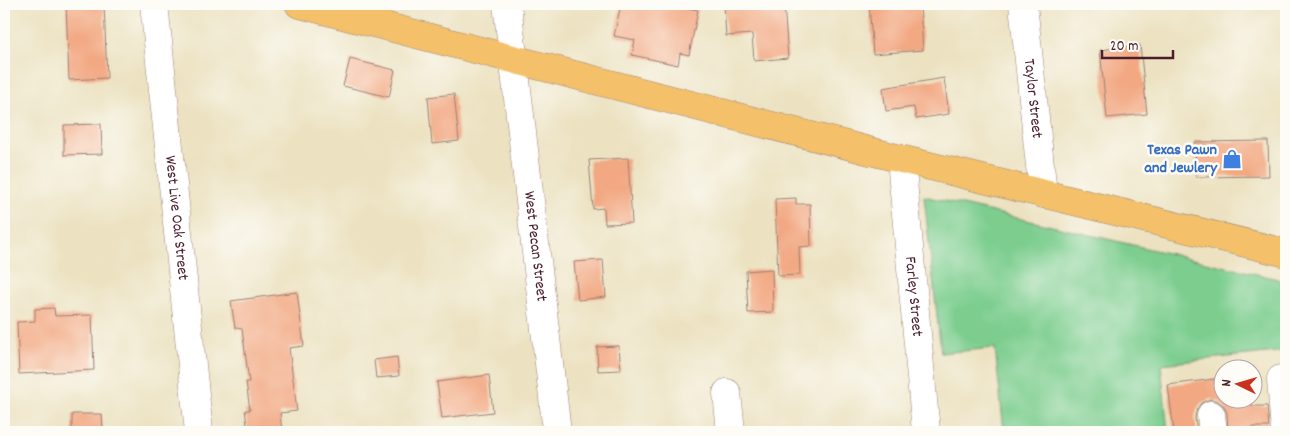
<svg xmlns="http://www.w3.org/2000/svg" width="1290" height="436" font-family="Dekko,sans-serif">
<rect width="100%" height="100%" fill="#fdfcf7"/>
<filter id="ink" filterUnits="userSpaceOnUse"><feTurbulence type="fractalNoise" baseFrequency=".02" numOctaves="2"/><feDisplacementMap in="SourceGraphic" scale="10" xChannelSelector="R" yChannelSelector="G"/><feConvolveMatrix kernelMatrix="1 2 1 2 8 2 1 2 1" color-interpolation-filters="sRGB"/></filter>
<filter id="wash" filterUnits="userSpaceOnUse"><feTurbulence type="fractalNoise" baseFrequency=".0096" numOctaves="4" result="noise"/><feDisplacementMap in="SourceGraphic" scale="20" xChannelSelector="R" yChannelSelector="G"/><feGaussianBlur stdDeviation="1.12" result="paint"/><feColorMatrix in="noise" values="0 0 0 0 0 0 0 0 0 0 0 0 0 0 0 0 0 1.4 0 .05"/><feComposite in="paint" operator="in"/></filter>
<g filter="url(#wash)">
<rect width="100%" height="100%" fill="#ece2c1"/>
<path fill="#7bcd8e" stroke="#62765c" d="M 924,196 L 1278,279 L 1286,289 L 1286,351 L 1161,364 L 1168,432 L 1004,432 L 995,348 L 941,353 Z"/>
<g id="blocks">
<path fill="#f2a882" d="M 66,4 L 104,4 L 107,78 L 69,80 Z
M 621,4 L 646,7 L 647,4 L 669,4 L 698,10 L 689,55 L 680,53 L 678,65 L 632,55 L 635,40 L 614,36 Z
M 744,4 L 784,4 L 788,58 L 754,61 L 752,34 L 726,36 L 724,5 Z
M 869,4 L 920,4 L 923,50 L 873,54 Z
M 1140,45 L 1147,114 L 1107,118 L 1100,50 Z
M 350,59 L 395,70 L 389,97 L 343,86 Z
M 944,78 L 949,114 L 916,119 L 914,107 L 886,111 L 883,88 Z
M 454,94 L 459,141 L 432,144 L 428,97 Z
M 101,124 L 102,154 L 64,155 L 64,125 Z
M 1268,141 L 1269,176 L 1196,177 L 1195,142 Z
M 628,158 L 632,223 L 605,224 L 604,208 L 593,209 L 589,160 Z
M 796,198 L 796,204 L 810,204 L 811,246 L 799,247 L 800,275 L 778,276 L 775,199 Z
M 603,260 L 606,297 L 578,300 L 574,262 Z
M 772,269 L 773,312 L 748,313 L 746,271 Z
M 297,292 L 304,346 L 289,348 L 297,411 L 280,413 L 282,432 L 248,432 L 245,410 L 250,410 L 246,382 L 249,382 L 242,329 L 235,328 L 231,301 Z
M 54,308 L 55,316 L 92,315 L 94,370 L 19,374 L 17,322 L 35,321 L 35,309 Z
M 619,346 L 621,370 L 598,371 L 597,347 Z
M 397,357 L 399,376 L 376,378 L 374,360 Z
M 489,375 L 493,412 L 442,418 L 437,382 Z
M 1222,378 L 1222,398 L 1252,398 L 1252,406 L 1267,406 L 1269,427 L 1252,427 L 1252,432 L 1228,432 L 1227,413 L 1224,406 L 1218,401 L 1210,399 L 1201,403 L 1197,409 L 1195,417 L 1197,432 L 1174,432 L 1168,385 Z
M 72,414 L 102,414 L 103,432 L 72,432 Z"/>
</g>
</g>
<g filter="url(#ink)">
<use href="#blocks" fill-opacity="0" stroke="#9b8076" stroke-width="1"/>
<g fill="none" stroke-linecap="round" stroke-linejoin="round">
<defs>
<g id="minor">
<path id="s1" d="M 154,4 L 199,432"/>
<path id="s2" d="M 507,4 L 557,432"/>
<path id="s3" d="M 1023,4 L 1043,194"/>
<path id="s4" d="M 901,159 L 926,432"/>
<path d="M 727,393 L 731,432"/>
<path d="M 1211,415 L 1213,432"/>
<path d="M 1285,432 L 1281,379 L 1286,379"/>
</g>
<path id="major" d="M 299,4 L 901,159 L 1286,253"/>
</defs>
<use href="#minor" stroke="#9b8076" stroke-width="29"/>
<use href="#major" stroke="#9b8076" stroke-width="29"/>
<use href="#minor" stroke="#fff" stroke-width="28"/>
<use href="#major" stroke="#f4c16a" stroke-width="28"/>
</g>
</g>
<defs>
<symbol id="shop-bare" viewBox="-9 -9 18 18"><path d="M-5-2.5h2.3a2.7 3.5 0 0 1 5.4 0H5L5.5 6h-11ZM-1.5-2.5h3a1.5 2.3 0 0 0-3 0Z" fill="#3f7fe0" stroke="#fdfcf7" stroke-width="2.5" paint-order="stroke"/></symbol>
</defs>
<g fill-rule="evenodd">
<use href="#shop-bare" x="1218" y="145" width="28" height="28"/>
</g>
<g text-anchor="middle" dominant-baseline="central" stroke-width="5" stroke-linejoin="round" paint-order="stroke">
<g font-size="16" fill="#4a1f2b" stroke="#fdfcf7">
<text stroke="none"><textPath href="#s3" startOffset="95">Taylor Street</textPath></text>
<text stroke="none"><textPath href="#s1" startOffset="215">West Live Oak Street</textPath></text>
<text stroke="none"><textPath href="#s2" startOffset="244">West Pecan Street</textPath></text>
<text stroke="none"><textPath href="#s4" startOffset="138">Farley Street</textPath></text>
</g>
<g font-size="16" font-weight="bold" fill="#366cbe" stroke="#fdfcf7" text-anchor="end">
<text x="1217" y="150">Texas Pawn<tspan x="1217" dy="18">and Jewlery</tspan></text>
</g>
</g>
<rect width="1290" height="436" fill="none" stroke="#fdfcf7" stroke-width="20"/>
<g transform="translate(1238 384) rotate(275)"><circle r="24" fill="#fdfcf7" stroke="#b5a4a5"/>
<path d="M0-4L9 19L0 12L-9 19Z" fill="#c8321e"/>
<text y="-8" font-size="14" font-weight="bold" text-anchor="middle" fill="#4a1f2b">N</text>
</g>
<path d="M1102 50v8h71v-8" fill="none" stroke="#4a1f2b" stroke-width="2.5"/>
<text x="1110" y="50" font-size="15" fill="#4a1f2b" stroke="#fdfcf7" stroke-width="4" paint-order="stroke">20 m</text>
</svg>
